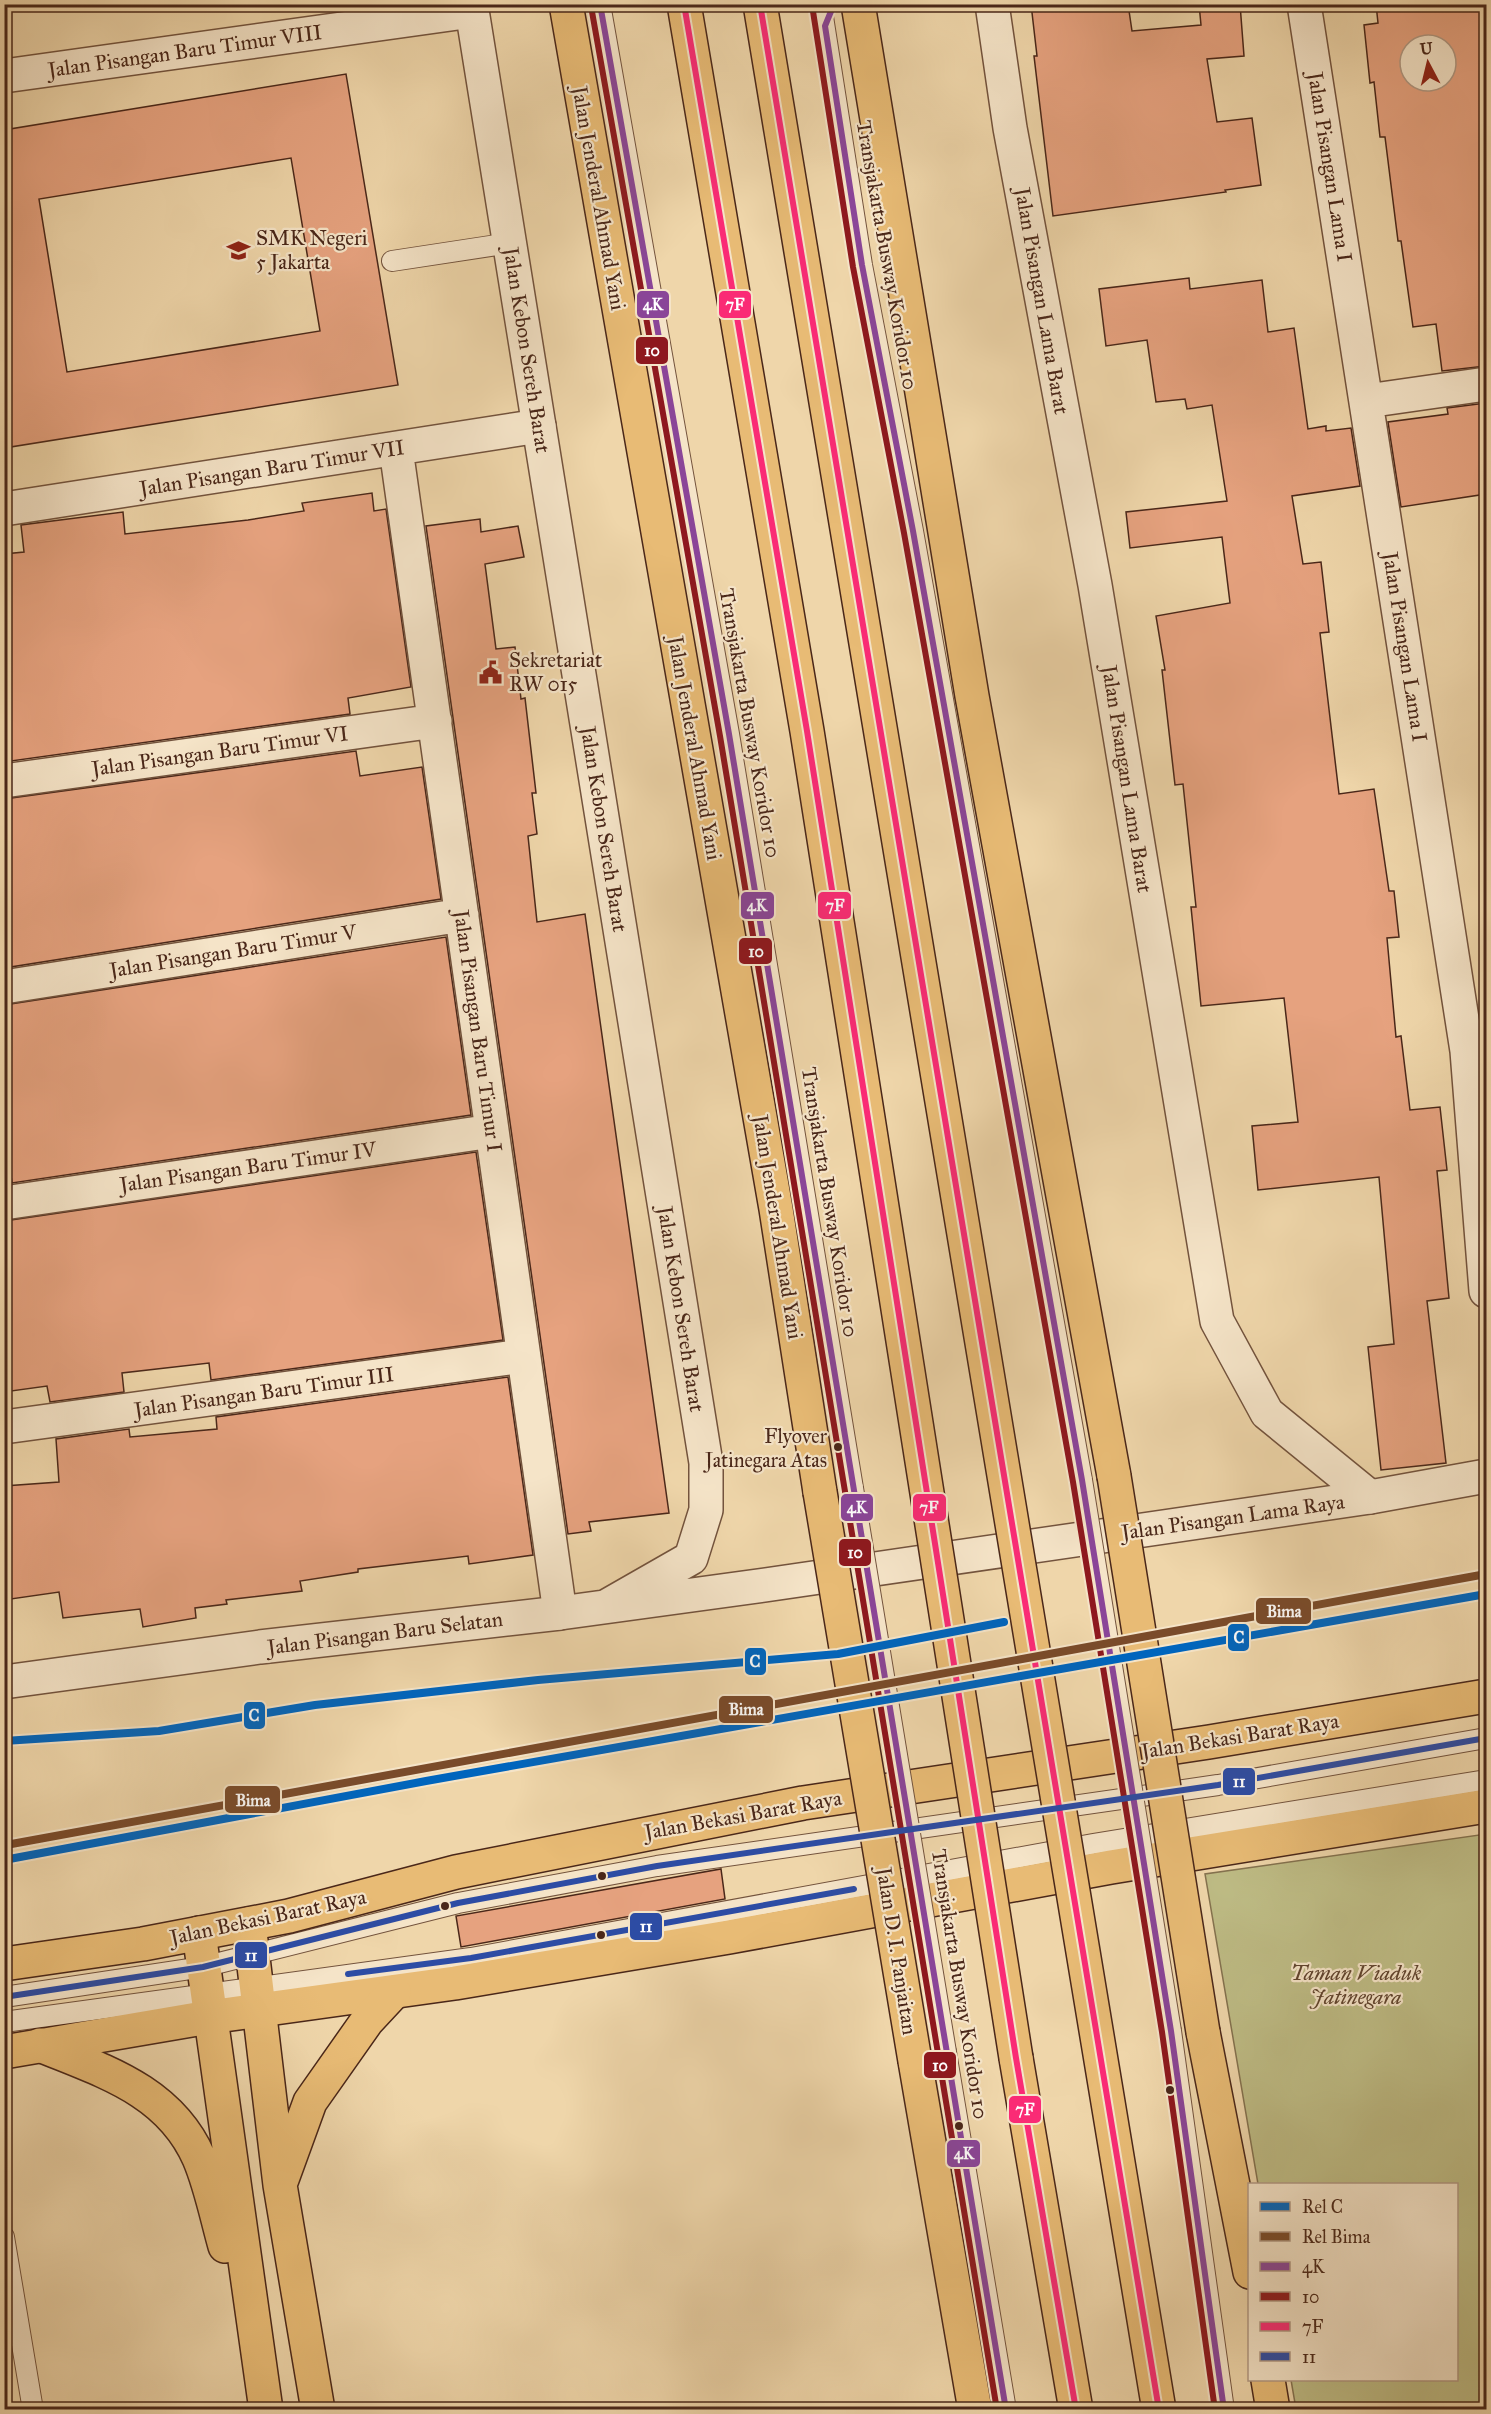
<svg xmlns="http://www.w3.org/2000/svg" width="1491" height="2414" font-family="'IM FELL Great Primer',serif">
<rect width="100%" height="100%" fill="#efd6aa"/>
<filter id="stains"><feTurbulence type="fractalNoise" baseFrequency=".00333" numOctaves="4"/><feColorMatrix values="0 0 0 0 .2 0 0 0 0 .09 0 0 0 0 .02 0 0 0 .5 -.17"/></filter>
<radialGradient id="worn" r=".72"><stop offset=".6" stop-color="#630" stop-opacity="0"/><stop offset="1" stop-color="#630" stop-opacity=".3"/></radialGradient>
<path fill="#bebc85" stroke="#84724f" stroke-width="1.5" d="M 1486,1834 L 1486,2409 L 1296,2409 L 1291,2380 L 1456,2380 L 1456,2184 L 1258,2184 L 1205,1874 Z"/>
<path fill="#e6a27f" stroke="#4a2719" stroke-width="1.5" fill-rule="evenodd" d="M 1031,4 L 1128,4 L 1132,31 L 1201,25 L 1199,4 L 1240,4 L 1244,56 L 1207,59 L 1217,122 L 1252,118 L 1261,185 L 1225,190 L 1226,192 L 1053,216 L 1034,56 L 1037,56 Z
M 1376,4 L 1486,4 L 1486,366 L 1442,371 L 1436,324 L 1413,327 L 1401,241 L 1398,241 L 1385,137 L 1380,137 L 1374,82 L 1370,83 L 1364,25 L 1378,23 ZM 1410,45 L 1446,45 L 1446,81 L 1410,81 Z
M 346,74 L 398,385 L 4,448 L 4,130 ZM 291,158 L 320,331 L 67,372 L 39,199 Z
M 1189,278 L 1190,289 L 1262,280 L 1268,332 L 1294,328 L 1308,429 L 1326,426 L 1326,431 L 1351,428 L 1360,486 L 1292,496 L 1303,564 L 1321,562 L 1329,632 L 1320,633 L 1339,794 L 1374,789 L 1389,891 L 1394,891 L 1399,937 L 1387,938 L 1396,1037 L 1401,1036 L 1410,1110 L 1440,1107 L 1447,1170 L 1437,1171 L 1449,1298 L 1427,1301 L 1446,1463 L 1381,1470 L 1368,1347 L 1394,1344 L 1379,1177 L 1258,1190 L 1252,1126 L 1298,1122 L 1284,998 L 1201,1006 L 1191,907 L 1196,907 L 1183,784 L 1175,785 L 1162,670 L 1165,670 L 1156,616 L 1230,603 L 1222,537 L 1130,548 L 1126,512 L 1227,501 L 1212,405 L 1187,409 L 1185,399 L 1156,402 L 1147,340 L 1106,346 L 1099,289 Z
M 1486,403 L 1486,494 L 1401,507 L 1388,422 L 1448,414 L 1447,408 Z
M 372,493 L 374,511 L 386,509 L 411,687 L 348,698 L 350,714 L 4,762 L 4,554 L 24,552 L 21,525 L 123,512 L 125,534 L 248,520 L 304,511 L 302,503 Z
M 480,519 L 481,532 L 518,526 L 524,557 L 485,564 L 496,649 L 515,647 L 521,699 L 525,698 L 536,793 L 532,793 L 537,834 L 528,836 L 537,922 L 585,914 L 669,1513 L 589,1522 L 591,1531 L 568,1534 L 426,526 Z
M 356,751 L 360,776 L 422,767 L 441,899 L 4,968 L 4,799 Z
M 446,937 L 471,1115 L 12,1183 L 4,1122 L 4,1005 Z
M 476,1152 L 503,1340 L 211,1380 L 209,1363 L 122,1373 L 124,1392 L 50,1402 L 47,1386 L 4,1392 L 4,1221 Z
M 508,1377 L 533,1555 L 469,1564 L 468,1556 L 358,1569 L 358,1572 L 300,1581 L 302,1591 L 226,1600 L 227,1604 L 195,1608 L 196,1618 L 143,1627 L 140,1609 L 63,1618 L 59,1592 L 4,1600 L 4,1486 L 59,1482 L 56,1439 L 129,1429 L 130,1437 L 217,1429 L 216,1417 Z
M 721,1869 L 725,1899 L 461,1947 L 456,1916 Z"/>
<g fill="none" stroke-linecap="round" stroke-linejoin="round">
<defs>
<path id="service" d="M 600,4 L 729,734 L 853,1488
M 821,4 L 862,265 L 913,531 L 1082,1480
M 392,261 L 510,243
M 4,1997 L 203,1967 L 458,1903 L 657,1866 L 1218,1785 L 1486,1738
M 4,2022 L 471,1958 L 1093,1844 L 1486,1780
M 1171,2031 L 1224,2410
M 946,2052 L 1006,2410
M 4,2237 L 33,2410"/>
<path id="minor" d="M 992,4 L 1010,128 L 1095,585 L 1217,1321 L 1267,1413 L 1370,1497
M 1304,4 L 1467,1051 L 1486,1291
M 4,76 L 472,11
M 1367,401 L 1486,384
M 396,449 L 560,1613
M 4,509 L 539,426
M 4,781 L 435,721
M 4,987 L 462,915
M 4,1203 L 492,1131
M 4,1427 L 523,1356"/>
<path id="tertiary" d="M 471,4 L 706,1463 L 706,1510 L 691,1558 L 607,1606
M 4,1682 L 260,1647 L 560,1613 L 765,1585 L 1370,1497 L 1486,1476"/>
<path id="primary" d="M 4,1964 L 143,1944 L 289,1916 L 456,1872 L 803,1803 L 1209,1742 L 1486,1696
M 4,2052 L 209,2017 L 455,1983 L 729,1937 L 1111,1867 L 1486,1806"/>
<path id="trunk" d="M 566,4 L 776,1209 L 820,1492
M 858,4 L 972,696 L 1114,1476
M 249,1924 L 280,2185 L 318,2410
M 199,1933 L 266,2410
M 1203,2032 L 1250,2272
M 40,2045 C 103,2071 169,2090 199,2158 C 211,2186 217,2218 225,2246
M 915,2061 L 975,2410
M 282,2179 L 310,2102 L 367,2021 L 394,1992
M 1268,2380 L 1273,2410"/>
<path id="motorway" d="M 1016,2058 L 1076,2410"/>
</defs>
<use href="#service" stroke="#73533d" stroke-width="22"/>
<use href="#minor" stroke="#73533d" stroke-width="36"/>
<use href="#tertiary" stroke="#73533d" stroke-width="36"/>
<use href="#primary" stroke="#4a2719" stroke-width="36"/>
<use href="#trunk" stroke="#4a2719" stroke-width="36"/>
<use href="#motorway" stroke="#4a2719" stroke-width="36"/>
<use href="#service" stroke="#f5e4c8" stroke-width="20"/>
<use href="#minor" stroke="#f5e4c8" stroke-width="33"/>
<use href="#tertiary" stroke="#f5e4c8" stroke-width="33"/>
<use href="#primary" stroke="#e8bb75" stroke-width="33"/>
<use href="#trunk" stroke="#e8bb75" stroke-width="33"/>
<use href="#motorway" stroke="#e8bb75" stroke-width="33"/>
<defs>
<path id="service-bridge" d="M 1082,1480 L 1171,2031
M 853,1488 L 946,2052"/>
<path id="trunk-bridge" d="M 1114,1476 L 1203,2032
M 820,1492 L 915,2061"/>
<path id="motorway-bridge" d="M 684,4 L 807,731 L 1016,2058
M 760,4 L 1159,2410"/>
</defs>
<use href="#service-bridge" stroke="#73533d" stroke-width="22" stroke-linecap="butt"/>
<use href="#trunk-bridge" stroke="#4a2719" stroke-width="36" stroke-linecap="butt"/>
<use href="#motorway-bridge" stroke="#4a2719" stroke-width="36" stroke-linecap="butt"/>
<use href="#service-bridge" stroke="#f5e4c8" stroke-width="20"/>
<use href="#trunk-bridge" stroke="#e8bb75" stroke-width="33"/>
<use href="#motorway-bridge" stroke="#e8bb75" stroke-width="33"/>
<defs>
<path id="bus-1" d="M 600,4 L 729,734 L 1006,2410
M 834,4 L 825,26 L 862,265 L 913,531 L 1082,1480 L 1171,2031 L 1224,2410"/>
<path id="bus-2" d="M 812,5 L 853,267 L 904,533 L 1073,1482 L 1162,2032 L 1215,2410
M 591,6 L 720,736 L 997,2410"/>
<path id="bus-3" d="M 684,4 L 807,731 L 1016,2058 L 1076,2410
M 760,4 L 1159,2410"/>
<path id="bus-4" d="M 348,1974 L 471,1958 L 854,1889
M 4,1997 L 203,1967 L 458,1903 L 657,1866 L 1218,1785 L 1486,1738"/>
</defs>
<use href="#bus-1" stroke="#f5e4c8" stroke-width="10"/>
<use href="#bus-2" stroke="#f5e4c8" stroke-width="10"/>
<use href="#bus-3" stroke="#f5e4c8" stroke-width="10"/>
<use href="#bus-4" stroke="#f5e4c8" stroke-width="10"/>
<use href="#bus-1" stroke="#8a4598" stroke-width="6"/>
<use href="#bus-2" stroke="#8e181e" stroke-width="6"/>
<use href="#bus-3" stroke="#fa2b75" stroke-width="6"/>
<use href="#bus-4" stroke="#2d4ca4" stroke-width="6"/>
<defs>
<path id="rail-1" d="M 4,1741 L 159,1731 L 315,1705 L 538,1680 L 838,1654 L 1004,1622
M 4,1860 L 426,1781 L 1486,1594"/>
<path id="rail-2" d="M 6,1845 L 1486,1574"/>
</defs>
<use href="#rail-1" stroke="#f5e4c8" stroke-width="12"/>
<use href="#rail-2" stroke="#f5e4c8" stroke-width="12"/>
<use href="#rail-1" stroke="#0065bd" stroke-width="8"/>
<use href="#rail-2" stroke="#7a4b2a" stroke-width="8"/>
</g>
<defs>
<symbol id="school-bare" viewBox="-9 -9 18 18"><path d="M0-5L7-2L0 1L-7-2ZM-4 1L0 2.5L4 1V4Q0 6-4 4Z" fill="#8f2418" stroke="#f5e4c8" stroke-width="2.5" paint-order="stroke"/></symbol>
<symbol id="civic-bare" viewBox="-9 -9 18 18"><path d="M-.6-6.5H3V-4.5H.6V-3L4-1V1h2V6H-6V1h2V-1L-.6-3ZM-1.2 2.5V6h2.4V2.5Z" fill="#8f2418" stroke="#f5e4c8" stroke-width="2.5" paint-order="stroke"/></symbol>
</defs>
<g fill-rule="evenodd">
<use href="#school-bare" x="222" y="234" width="33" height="33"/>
<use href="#civic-bare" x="474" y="656" width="33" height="33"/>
</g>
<g fill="#4a2719" stroke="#f5e4c8" stroke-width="2">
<circle cx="838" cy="1447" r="5"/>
<circle cx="602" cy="1876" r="5"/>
<circle cx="445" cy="1906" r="5"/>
<circle cx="601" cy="1935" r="5"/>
<circle cx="1170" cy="2090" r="5"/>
<circle cx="959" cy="2126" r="5"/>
</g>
<g text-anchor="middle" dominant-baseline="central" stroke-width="4.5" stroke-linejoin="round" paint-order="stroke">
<g font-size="20" fill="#4a2719" stroke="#f5e4c8" text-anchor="end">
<text x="827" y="1436">Flyover<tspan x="827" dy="24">Jatinegara Atas</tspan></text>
</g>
<g font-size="21" fill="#4a2719" stroke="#f5e4c8">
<text transform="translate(185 51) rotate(-8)">Jalan Pisangan Baru Timur VIII</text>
<text transform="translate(1330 167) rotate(81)">Jalan Pisangan Lama I</text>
<text transform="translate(599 198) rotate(80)">Jalan Jenderal Ahmad Yani</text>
<text transform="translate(887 255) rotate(80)">Transjakarta Busway Koridor 10</text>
<text transform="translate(1042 301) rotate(80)">Jalan Pisangan Lama Barat</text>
<text transform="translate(527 350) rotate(81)">Jalan Kebon Sereh Barat</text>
<text transform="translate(272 468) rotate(-9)">Jalan Pisangan Baru Timur VII</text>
<text transform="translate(1405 647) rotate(81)">Jalan Pisangan Lama I</text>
<text transform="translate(750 723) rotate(80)">Transjakarta Busway Koridor 10</text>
<text transform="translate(695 748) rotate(80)">Jalan Jenderal Ahmad Yani</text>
<text transform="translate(220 751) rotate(-8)">Jalan Pisangan Baru Timur VI</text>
<text transform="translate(1127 779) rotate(81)">Jalan Pisangan Lama Barat</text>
<text transform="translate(604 829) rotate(81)">Jalan Kebon Sereh Barat</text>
<text transform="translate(233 951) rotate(-9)">Jalan Pisangan Baru Timur V</text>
<text transform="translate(478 1031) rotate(82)">Jalan Pisangan Baru Timur I</text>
<text transform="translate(248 1167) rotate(-8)">Jalan Pisangan Baru Timur IV</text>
<text transform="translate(830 1202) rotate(81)">Transjakarta Busway Koridor 10</text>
<text transform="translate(778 1227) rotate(81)">Jalan Jenderal Ahmad Yani</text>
<text transform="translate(681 1309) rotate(81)">Jalan Kebon Sereh Barat</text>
<text transform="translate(264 1392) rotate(-8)">Jalan Pisangan Baru Timur III</text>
<text transform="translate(1233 1517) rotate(-8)">Jalan Pisangan Lama Raya</text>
<text transform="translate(385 1633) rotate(-7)">Jalan Pisangan Baru Selatan</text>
<text transform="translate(1240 1736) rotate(-9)">Jalan Bekasi Barat Raya</text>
<text transform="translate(743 1815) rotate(-10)">Jalan Bekasi Barat Raya</text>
<text transform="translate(268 1917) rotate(-12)">Jalan Bekasi Barat Raya</text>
<text transform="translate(897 1951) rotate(81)">Jalan D. I. Panjaitan</text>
<text transform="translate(960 1984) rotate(81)">Transjakarta Busway Koridor 10</text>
</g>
<g font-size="21" fill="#4a2719" stroke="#f5e4c8" text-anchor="start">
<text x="256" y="238">SMK Negeri<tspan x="256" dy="24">5 Jakarta</tspan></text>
<text x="509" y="660">Sekretariat<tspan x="509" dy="24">RW 015</tspan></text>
</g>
<g font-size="21" font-style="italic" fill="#61452f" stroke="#f5e4c8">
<text x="1356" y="1973">Taman Viaduk<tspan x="1356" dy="24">Jatinegara</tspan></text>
</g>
</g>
<g stroke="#f5e4c8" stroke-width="2">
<rect x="636" y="290" width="34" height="29" rx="6" fill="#8a4598"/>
<rect x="718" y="290" width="34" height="29" rx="6" fill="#fa2b75"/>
<rect x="635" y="336" width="34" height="29" rx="6" fill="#8e181e"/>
<rect x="740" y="891" width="35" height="29" rx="6" fill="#8a4598"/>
<rect x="817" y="891" width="35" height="29" rx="6" fill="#fa2b75"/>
<rect x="738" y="937" width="35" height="28" rx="6" fill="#8e181e"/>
<rect x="840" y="1493" width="34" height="29" rx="6" fill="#8a4598"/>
<rect x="912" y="1493" width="35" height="29" rx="6" fill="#fa2b75"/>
<rect x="838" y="1538" width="34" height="29" rx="6" fill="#8e181e"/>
<rect x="1255" y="1597" width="57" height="28" rx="6" fill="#7a4b2a"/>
<rect x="1227" y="1623" width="23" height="29" rx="6" fill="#0065bd"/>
<rect x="744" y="1647" width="23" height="29" rx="6" fill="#0065bd"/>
<rect x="718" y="1695" width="56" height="29" rx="6" fill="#7a4b2a"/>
<rect x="243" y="1701" width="23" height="29" rx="6" fill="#0065bd"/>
<rect x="1222" y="1767" width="34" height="29" rx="6" fill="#2d4ca4"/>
<rect x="224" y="1785" width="57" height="29" rx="6" fill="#7a4b2a"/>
<rect x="629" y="1912" width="34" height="29" rx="6" fill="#2d4ca4"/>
<rect x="234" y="1941" width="34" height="28" rx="6" fill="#2d4ca4"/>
<rect x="923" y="2051" width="34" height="28" rx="6" fill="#8e181e"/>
<rect x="1008" y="2095" width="34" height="29" rx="6" fill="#fa2b75"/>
<rect x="946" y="2139" width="35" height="29" rx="6" fill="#8a4598"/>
</g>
<g font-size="16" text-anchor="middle" font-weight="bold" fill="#fff">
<text x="653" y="310">4K</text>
<text x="735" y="310">7F</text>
<text x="652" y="356">10</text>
<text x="757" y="911">4K</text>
<text x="835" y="911">7F</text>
<text x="756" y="957">10</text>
<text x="857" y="1513">4K</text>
<text x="929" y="1513">7F</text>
<text x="855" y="1558">10</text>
<text x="1284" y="1617">Bima</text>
<text x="1239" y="1643">C</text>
<text x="755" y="1667">C</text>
<text x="746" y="1715">Bima</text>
<text x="254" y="1721">C</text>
<text x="1239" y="1787">11</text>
<text x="253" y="1806">Bima</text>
<text x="646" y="1932">11</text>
<text x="251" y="1961">11</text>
<text x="940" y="2071">10</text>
<text x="1025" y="2115">7F</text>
<text x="964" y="2159">4K</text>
</g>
<rect width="1491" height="2414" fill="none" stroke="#efd6aa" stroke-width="24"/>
<rect x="6" y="6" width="1479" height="2402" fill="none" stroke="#4a2719" stroke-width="3"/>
<rect x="12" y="12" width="1467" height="2390" fill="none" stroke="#4a2719" stroke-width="1.5"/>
<rect x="1248" y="2183" width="210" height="198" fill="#f5e4c8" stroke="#b19882" stroke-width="1.5"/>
<rect x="1260" y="2202" width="30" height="9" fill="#0065bd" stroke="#b19882" stroke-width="1.5"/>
<text x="1302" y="2213" font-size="18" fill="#4a2719">Rel C</text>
<rect x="1260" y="2232" width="30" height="9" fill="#7a4b2a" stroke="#b19882" stroke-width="1.5"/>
<text x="1302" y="2243" font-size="18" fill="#4a2719">Rel Bima</text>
<rect x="1260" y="2262" width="30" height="9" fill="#8a4598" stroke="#b19882" stroke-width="1.5"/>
<text x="1302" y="2273" font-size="18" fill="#4a2719">4K</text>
<rect x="1260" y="2292" width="30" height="9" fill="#8e181e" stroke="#b19882" stroke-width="1.5"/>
<text x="1302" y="2303" font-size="18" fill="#4a2719">10</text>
<rect x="1260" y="2322" width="30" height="9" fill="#fa2b75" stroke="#b19882" stroke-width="1.5"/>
<text x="1302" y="2333" font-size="18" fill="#4a2719">7F</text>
<rect x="1260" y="2352" width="30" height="9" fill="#2d4ca4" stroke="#b19882" stroke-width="1.5"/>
<text x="1302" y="2363" font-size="18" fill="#4a2719">11</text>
<g transform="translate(1428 63) rotate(353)"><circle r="28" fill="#f5e4c8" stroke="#b19882" stroke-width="1.5"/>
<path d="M0-4.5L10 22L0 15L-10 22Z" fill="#8f2418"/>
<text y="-9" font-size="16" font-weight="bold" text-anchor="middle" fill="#4a2719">U</text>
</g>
<rect width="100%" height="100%" filter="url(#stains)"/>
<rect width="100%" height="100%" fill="url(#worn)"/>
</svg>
